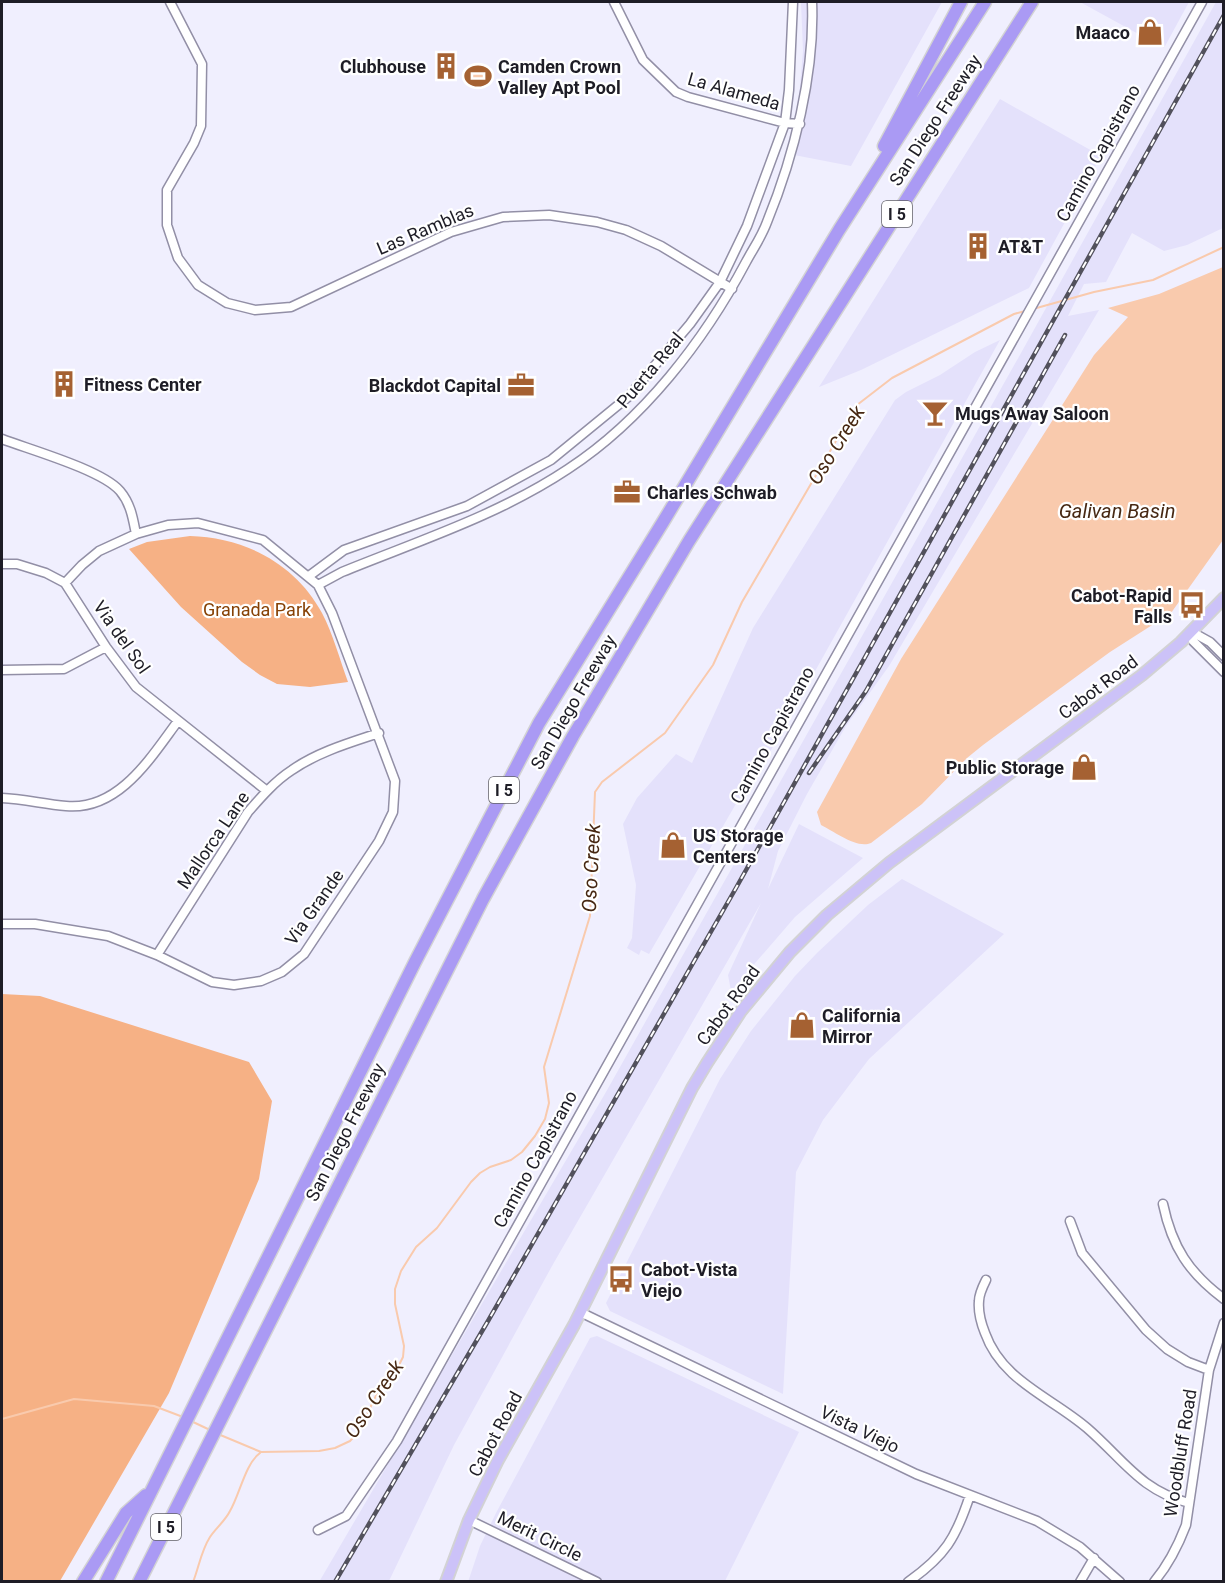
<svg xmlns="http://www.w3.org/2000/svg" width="1225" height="1583" font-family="Roboto,sans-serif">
<rect width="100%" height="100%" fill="#f0effe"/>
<path fill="#e4e1fb" d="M 801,2 L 942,2 L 851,166 L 794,155 L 803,51 Z
M 1080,2 L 1189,2 L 1164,48 Z
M 1216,2 L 1223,2 L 1223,228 L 1187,245 L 1164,251 L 1132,233 L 1106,282 L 1084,284 L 1068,316 L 1099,310 L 889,666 L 846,726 L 807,794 L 778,851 L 768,889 L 799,824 L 863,858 L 795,917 L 731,991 L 728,975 L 761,903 L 552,1266 L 454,1445 L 389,1581 L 319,1582 L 606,1092 L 1021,353 Z
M 1000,99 L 1101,156 L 1029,288 L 861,370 L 819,387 Z
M 1000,340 L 747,793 L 737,802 L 649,954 L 641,950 L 639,955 L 627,948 L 632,938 L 636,885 L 623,824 L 637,798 L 676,754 L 692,763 L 753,628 L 895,400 L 906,392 L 940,375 L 975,352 Z
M 902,879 L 1004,934 L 869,1059 L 823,1120 L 796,1172 L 783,1394 L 610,1311 L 606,1303 L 720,1079 L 751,1031 L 795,976 L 817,953 L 868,905 Z
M 597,1336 L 799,1432 L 725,1581 L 468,1582 L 480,1546 L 496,1513 L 590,1338 Z"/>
<path fill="#f6b185" d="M 190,536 C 244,537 296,564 322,613 C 333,634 340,660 348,682 L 310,687 L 277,684 L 260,675 L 242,662 L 181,607 L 129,549 L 147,542 Z
M 2,994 L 40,996 L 249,1062 L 272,1101 L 259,1179 L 169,1393 L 60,1581 L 2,1581 Z"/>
<path fill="#f9caad" d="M 474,67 L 481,69 L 483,75 L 490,76 L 490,80 L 483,84 L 478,80 L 472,79 L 471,70 Z
M 1223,267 L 1223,540 L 1171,613 L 1110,652 L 983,745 L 967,758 L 922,804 L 871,843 C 857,849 835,832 821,825 L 817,812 L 901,659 L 1094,355 L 1128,317 L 1108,308 L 1159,294 Z"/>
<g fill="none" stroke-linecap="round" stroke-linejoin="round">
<path stroke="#f9caad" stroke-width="2" d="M 1033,309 L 1094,292 L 1153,280 L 1224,247
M 2,1419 L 74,1399 L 154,1406 L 183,1417
M 191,1421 L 210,1430
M 218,1434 L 261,1452 L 319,1451 L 335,1448 L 350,1441 L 359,1431 L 383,1381 L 396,1371 L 403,1357 L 404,1346 L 395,1304 L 395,1289 L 401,1271 L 416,1247 L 437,1228 L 471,1182 L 480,1173 L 490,1167 L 511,1160 L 522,1152 L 535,1136 L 545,1119 L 549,1103 L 544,1067 L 590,916 L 595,792 L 602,782 L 665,733 L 713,665 L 742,602 L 857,405 L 892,378 L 1014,314 L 1025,311
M 193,1582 C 199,1567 201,1551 210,1537 C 216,1528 225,1521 230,1511 C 240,1494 245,1464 260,1453"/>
<defs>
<path id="minor" d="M 170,2 L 202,64 L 201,126 L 194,143 L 167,190 L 167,225 L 178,258 L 198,285 L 227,303 L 255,310 L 291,307 L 451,232 L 503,217 L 549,215 L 597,222 L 626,230 L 661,246 L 732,289
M 614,2 L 643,60 L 676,92 L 688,97 L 785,123 L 800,124
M 2,439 C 31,450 102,470 120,491 C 131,504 133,519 136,534
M 2,564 L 17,564 L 46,573 L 65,583 L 106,647 L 136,687 L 267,791
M 309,576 L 344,550 L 467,506 L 551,460 L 628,397 L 690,324 L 720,282 L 747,226 L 785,123 L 789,90 L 793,2
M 318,585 L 342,572 C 418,541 499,515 568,469 C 643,420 704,341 746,262 C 753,249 762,236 767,222 C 794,156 815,73 812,2
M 1192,632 L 1193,641 L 1224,672
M 1192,632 L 1210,642 L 1224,656
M 2,670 L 64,669 L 106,647
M 2,798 C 23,799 44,804 66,806 C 119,811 151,757 178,721
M 2,924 L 35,924 L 108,936 L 157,955 L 212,982 L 234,985 L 261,981 L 282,972 L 304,954 L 379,841 L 393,812 L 395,781 L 332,613 L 318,585 L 263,540 L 198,523 L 168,525 L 136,534 L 99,551 L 82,565 L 65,583
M 157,955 L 248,812 C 261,797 275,781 292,770 C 318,752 349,743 379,733
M 1163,1204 C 1172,1247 1189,1273 1224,1299
M 1070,1221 L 1082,1253 L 1146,1330 L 1167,1349 L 1188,1362 L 1209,1370
M 986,1280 C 983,1286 979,1294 979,1301 C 978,1312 981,1323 985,1333 C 1002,1381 1051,1397 1087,1428 C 1124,1460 1140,1490 1189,1503
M 580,1312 L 916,1474 L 1037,1521 L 1080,1547 L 1120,1582
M 469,1520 L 597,1582
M 318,1530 L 346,1516 L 397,1441 L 1202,2
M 908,1582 C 945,1556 956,1538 970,1495
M 1080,1582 L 1094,1558
M 1154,1582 C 1169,1564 1178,1546 1186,1525 L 1209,1370 L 1224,1323"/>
<path id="major" d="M 446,1582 L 469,1520 L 498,1460 L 574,1325 L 692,1088 L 707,1063 L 741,1011 L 790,952 L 827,915 L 889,863 L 1142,675 L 1181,642 L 1224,598"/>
<path id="highway" d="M 884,146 L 961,2
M 83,1582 L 126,1513 L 146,1495
M 106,1582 L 415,962 L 539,723 L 663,522 L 839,230 L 985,2
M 139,1582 L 483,899 L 573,736 L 689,541 L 1032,2"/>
</defs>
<use href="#minor" stroke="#928fa6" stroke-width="11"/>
<use href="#major" stroke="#d2d2d4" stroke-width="14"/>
<use href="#highway" stroke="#d2d2d4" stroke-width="15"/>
<use href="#minor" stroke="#fff" stroke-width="8"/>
<use href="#major" stroke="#ccc2f8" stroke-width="10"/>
<use href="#highway" stroke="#aa9af4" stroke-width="12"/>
<defs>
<path id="rail" d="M 809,773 L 866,691 L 1065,335
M 335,1582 L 488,1321 L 736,888 L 1224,15"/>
</defs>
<use href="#rail" stroke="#52515c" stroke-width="4.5"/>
<use href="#rail" stroke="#fff" stroke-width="2" stroke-dasharray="7" stroke-linecap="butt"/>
</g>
<defs>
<symbol id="shop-bare" viewBox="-9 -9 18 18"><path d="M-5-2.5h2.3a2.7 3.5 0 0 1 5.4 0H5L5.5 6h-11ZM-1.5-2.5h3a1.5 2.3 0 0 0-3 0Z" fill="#a56132" stroke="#fff" stroke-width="2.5" paint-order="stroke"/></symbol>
<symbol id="building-bare" viewBox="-9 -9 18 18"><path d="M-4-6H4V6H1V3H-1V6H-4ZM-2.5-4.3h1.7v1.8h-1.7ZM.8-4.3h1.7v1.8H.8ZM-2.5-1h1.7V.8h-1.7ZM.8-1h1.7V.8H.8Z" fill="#a56132" stroke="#fff" stroke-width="2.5" paint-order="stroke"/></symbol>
<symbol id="stadium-bare" viewBox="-9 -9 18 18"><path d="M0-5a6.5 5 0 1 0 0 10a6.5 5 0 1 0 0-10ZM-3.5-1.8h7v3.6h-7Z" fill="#a56132" stroke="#fff" stroke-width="2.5" paint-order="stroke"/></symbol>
<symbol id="office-bare" viewBox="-9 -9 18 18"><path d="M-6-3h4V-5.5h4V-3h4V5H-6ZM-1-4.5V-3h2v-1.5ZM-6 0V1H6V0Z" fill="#a56132" stroke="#fff" stroke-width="2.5" paint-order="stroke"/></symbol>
<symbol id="bar-bare" viewBox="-9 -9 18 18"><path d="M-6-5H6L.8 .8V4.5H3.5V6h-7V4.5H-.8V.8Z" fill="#a56132" stroke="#fff" stroke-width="2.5" paint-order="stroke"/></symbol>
<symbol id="bus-bare" viewBox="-9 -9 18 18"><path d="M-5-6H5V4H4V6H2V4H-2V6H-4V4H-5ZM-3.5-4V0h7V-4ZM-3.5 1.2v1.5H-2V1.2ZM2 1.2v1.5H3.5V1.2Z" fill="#a56132" stroke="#fff" stroke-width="2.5" paint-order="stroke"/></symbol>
</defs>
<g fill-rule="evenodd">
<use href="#shop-bare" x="1131" y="13" width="38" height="38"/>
<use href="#building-bare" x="427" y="47" width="38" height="38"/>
<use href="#stadium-bare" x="459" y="57" width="38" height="38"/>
<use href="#building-bare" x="959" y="227" width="38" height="38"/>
<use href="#building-bare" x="45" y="365" width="38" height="38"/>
<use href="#office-bare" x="502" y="366" width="38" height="38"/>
<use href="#bar-bare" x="916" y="394" width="38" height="38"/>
<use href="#office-bare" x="608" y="473" width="38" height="38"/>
<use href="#bus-bare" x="1173" y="586" width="38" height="38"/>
<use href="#shop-bare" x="1065" y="748" width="38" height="38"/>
<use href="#shop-bare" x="654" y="826" width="38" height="38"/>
<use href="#shop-bare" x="783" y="1006" width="38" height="38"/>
<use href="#bus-bare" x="602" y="1260" width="38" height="38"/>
</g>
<g text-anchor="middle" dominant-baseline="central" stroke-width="4.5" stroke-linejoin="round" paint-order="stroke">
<g fill="#fff" stroke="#626167" stroke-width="1.5">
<rect x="882" y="201" width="30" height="26" rx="4.5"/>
<rect x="489" y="777" width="30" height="26" rx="4.5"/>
<rect x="151" y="1514" width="30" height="26" rx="4.5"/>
</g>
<g font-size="16" font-weight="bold" fill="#1e1d26">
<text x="897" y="214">I 5</text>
<text x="504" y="790">I 5</text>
<text x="166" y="1527">I 5</text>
</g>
<g font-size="18" font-weight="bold" fill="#1e1d26" stroke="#fff" text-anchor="start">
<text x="1130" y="32" text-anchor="end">Maaco</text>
<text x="426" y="66" text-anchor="end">Clubhouse</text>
<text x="498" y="66">Camden Crown<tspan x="498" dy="21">Valley Apt Pool</tspan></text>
<text x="998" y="246">AT&amp;T</text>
<text x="84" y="384">Fitness Center</text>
<text x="501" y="385" text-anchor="end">Blackdot Capital</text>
<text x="955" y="413">Mugs Away Saloon</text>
<text x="647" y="492">Charles Schwab</text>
<text x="1172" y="595" text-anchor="end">Cabot-Rapid<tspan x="1172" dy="21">Falls</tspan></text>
<text x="1064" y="767" text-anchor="end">Public Storage</text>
<text x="693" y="835">US Storage<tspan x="693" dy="21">Centers</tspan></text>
<text x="822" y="1015">California<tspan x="822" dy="21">Mirror</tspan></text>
<text x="641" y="1269">Cabot-Vista<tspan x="641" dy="21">Viejo</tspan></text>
</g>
<g font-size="18" fill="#1e1d26" stroke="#fff">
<text transform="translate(734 91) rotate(16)">La Alameda</text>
<text transform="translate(935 120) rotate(-57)">San Diego Freeway</text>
<text transform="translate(1098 153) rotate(-61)">Camino Capistrano</text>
<text transform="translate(425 229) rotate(-23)">Las Ramblas</text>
<text transform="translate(650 370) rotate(-50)">Puerta Real</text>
<text transform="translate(122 637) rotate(55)">Via del Sol</text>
<text transform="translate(1098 687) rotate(-37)">Cabot Road</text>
<text transform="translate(573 702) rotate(-60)">San Diego Freeway</text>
<text transform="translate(772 735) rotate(-61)">Camino Capistrano</text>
<text transform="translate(213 840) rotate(-56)">Mallorca Lane</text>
<text transform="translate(314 907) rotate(-55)">Via Grande</text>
<text transform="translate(728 1005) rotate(-54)">Cabot Road</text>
<text transform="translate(345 1132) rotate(-63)">San Diego Freeway</text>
<text transform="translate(535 1159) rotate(-61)">Camino Capistrano</text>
<text transform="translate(860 1429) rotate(26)">Vista Viejo</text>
<text transform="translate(495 1434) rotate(-62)">Cabot Road</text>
<text transform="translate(1180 1453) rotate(-81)">Woodbluff Road</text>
<text transform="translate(540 1536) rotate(26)">Merit Circle</text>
</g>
<g font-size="18" fill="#864105" stroke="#fff">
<text x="257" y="609">Granada Park</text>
</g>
<g font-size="20" font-style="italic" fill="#472813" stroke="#fff">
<text transform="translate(836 445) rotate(-58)">Oso Creek</text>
<text x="1117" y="511">Galivan Basin</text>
<text transform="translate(591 868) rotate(-87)">Oso Creek</text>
<text transform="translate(374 1399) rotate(-56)">Oso Creek</text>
</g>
</g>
<rect width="1225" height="1583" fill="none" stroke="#1e1d26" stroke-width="6"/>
</svg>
